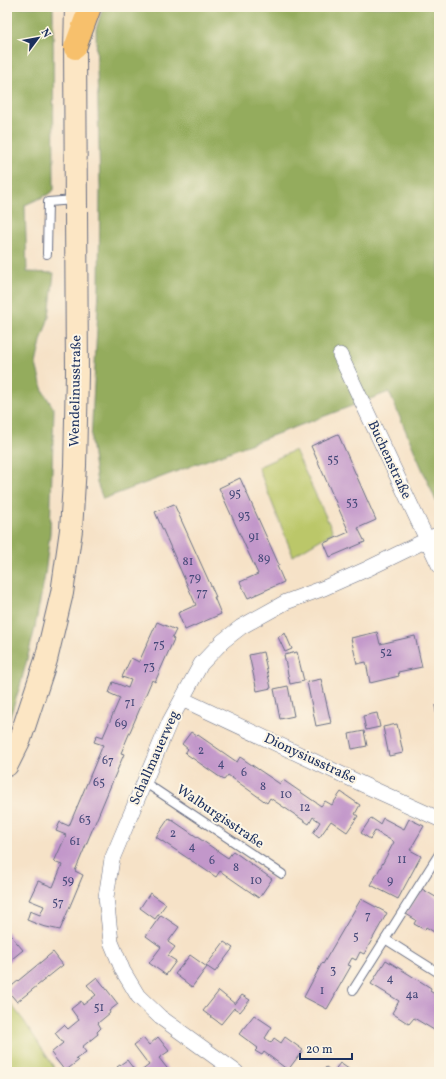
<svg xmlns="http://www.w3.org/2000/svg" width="446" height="1079" font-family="Vollkorn,serif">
<rect width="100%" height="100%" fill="#fcf5e5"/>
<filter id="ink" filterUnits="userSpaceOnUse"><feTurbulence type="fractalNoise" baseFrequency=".025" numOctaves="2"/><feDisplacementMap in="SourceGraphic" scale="8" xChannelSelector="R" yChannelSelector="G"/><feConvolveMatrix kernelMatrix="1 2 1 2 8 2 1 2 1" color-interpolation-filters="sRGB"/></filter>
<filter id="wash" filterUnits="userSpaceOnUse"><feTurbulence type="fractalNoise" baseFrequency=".012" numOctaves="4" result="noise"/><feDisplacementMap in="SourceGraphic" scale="16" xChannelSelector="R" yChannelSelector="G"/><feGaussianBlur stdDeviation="0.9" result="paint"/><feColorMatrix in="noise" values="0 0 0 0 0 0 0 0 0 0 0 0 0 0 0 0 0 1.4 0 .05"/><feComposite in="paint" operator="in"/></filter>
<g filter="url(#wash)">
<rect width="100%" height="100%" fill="#f6e2c7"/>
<path fill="#bbc769" stroke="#6b7b64" d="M 295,450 L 333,532 L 293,556 L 258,467 Z
M 7,999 L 24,1021 L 57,1072 L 7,1072 Z"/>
<path fill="#94ac5d" stroke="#586e5e" d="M 7,7 L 53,7 L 54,190 L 47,195 L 25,205 L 27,272 L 54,273 L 49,317 L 41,341 L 36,364 L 43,391 L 54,409 L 50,533 L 45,575 L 34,632 L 21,683 L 7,726 Z
M 103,7 L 439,7 L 439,508 L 389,392 L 103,499 L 97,483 L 91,441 L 99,289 L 100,188 L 96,29 Z"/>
<g id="blocks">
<path fill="#c297ca" d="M 338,434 L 376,520 L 358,528 L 365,542 L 330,557 L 324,543 L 349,532 L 311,446 Z
M 240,478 L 279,565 L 277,566 L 284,582 L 248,598 L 240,582 L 258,574 L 219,488 Z
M 174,504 L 216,597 L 214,597 L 221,614 L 185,630 L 178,613 L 196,605 L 155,512 Z
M 157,622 L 176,630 L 172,638 L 174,639 L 155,682 L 152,680 L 121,753 L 124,754 L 75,871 L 83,875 L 60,930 L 42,926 L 27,920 L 30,911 L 40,915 L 44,906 L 29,900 L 38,881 L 53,887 L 62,865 L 54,862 L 66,835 L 56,831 L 60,822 L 69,826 L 103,745 L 94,742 L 97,735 L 103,737 L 120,698 L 109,693 L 113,682 L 128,688 L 131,680 L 122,677 L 131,658 L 139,662 Z
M 377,632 L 380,644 L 415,636 L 422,667 L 398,672 L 399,676 L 370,683 L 366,662 L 357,664 L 351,638 Z
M 285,633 L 292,649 L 285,652 L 278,637 Z
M 263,652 L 271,688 L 257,691 L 249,655 Z
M 297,652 L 304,681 L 290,684 L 284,655 Z
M 321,679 L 331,723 L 316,726 L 307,682 Z
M 288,686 L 294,716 L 280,719 L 274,689 Z
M 439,705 L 439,723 L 438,723 L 435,706 Z
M 377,713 L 380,727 L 366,730 L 363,716 Z
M 397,724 L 403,753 L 389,756 L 383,727 Z
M 364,731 L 367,746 L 352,749 L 349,734 Z
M 191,732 L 197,736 L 198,735 L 237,762 L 240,757 L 280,784 L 283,780 L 321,806 L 325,801 L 332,805 L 341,792 L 360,805 L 355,814 L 358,816 L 347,832 L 331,821 L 319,838 L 313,833 L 320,822 L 313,817 L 309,824 L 270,798 L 267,803 L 228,775 L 224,780 L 185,753 L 188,749 L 182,744 Z
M 169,818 L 228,858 L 233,851 L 272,879 L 259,898 L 220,871 L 216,877 L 156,837 Z
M 371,818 L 380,824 L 383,818 L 404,829 L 409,819 L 424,826 L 410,850 L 421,856 L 398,899 L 371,885 L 394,842 L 375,831 L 370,839 L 361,833 Z
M 422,889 L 439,899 L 439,938 L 437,937 L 439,935 L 426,927 L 425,930 L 414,924 L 416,920 L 406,914 Z
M 150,893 L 166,904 L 155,919 L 140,908 Z
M 361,899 L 387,913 L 364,954 L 360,952 L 356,960 L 352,958 L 348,965 L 351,966 L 335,994 L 335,995 L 327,1009 L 304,997 L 322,963 L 323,964 Z
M 161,915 L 179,927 L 168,942 L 175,947 L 168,956 L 176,961 L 166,975 L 149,963 L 161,947 L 146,936 Z
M 7,931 L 23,950 L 7,963 Z
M 224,942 L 233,948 L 215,972 L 206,966 Z
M 53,952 L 63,965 L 17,1002 L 7,990 Z
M 190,955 L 207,967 L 192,987 L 175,974 Z
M 386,960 L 431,988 L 430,991 L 439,997 L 439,1033 L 414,1018 L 409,1024 L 392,1013 L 399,1001 L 371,984 Z
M 97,977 L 118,1004 L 109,1011 L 110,1013 L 98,1023 L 101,1028 L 97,1032 L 98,1034 L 82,1047 L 86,1052 L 76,1059 L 78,1061 L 65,1071 L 51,1053 L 63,1043 L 55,1033 L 64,1025 L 68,1029 L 79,1020 L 71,1009 L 81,1001 L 83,1005 L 96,995 L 87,985 Z
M 219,991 L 235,1004 L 242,995 L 250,1000 L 240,1012 L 234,1008 L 221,1024 L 203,1011 Z
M 254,1015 L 272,1027 L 265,1038 L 271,1043 L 274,1038 L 281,1043 L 285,1037 L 303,1050 L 288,1070 L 264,1052 L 262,1055 L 255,1051 L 258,1048 L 239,1034 Z
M 158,1037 L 169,1051 L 159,1058 L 170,1072 L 140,1072 L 149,1065 L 134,1045 L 143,1038 L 149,1045 Z
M 127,1060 L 136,1072 L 121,1072 L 117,1067 Z
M 340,1063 L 353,1072 L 333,1072 Z
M 326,1067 L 333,1072 L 323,1072 Z"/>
</g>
</g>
<g filter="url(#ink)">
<use href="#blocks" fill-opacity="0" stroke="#686e83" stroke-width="1"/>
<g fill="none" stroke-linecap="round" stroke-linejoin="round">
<defs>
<path id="lane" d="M 47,254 L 48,202 L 75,200
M 144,782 L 282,874
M 385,939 L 439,973
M 353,990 L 439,854"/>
<path id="street" d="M 340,355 L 439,565
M 182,699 L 364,785 L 439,819
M 236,1072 L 160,1017 L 138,996 L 123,971 L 111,942 L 106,897 L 112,859 L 170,721 L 182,699 L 201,664 L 223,641 L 241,627 L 286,602 L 324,588 L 367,569 L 439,534"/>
<path id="secondary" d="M 7,765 L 20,739 L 46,660 L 62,593 L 71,530 L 75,466 L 77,373 L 75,48 L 76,7"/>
<path id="highway" d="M 75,48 L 90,7"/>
</defs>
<use href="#lane" stroke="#686e83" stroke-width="10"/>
<use href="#street" stroke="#686e83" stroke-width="16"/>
<use href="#secondary" stroke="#686e83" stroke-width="24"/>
<use href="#highway" stroke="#686e83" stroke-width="24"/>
<use href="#lane" stroke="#fff" stroke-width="8"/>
<use href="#street" stroke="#fff" stroke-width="15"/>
<use href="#secondary" stroke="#fce6c4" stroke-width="22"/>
<use href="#highway" stroke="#f7c06c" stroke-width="22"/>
</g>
</g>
<g text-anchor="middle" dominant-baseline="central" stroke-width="4" stroke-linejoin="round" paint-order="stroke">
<g font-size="12" fill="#454979">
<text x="333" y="460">55</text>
<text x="235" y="494">95</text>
<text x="352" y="503">53</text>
<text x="244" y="516">93</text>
<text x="254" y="537">91</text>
<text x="264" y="559">89</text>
<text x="188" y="562">81</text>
<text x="195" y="578">79</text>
<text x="202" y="593">77</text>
<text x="159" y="645">75</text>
<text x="386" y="653">52</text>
<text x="149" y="667">73</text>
<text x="130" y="703">71</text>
<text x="121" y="724">69</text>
<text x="201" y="751">2</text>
<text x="108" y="761">67</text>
<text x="221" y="764">4</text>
<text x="244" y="773">6</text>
<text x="99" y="783">65</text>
<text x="263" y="787">8</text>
<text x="286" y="795">10</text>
<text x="305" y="808">12</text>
<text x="85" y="820">63</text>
<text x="173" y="834">2</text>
<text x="75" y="842">61</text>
<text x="192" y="847">4</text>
<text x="402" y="860">11</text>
<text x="212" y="861">6</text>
<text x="236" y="868">8</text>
<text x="68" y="881">59</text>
<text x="256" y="881">10</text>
<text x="390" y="881">9</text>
<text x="58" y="903">57</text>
<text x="368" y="916">7</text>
<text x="356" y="937">5</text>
<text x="333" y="971">3</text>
<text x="390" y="979">4</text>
<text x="322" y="991">1</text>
<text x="412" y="995">4a</text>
<text x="99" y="1008">51</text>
</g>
<g font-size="14" fill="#1b2f5e" stroke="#fcf5e5">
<text transform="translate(76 391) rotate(-89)">Wendelinusstraße</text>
<text transform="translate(389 460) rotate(65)">Buchenstraße</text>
<text transform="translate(155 758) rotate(-66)">Schallmauerweg</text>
<text transform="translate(310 759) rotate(25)">Dionysiusstraße</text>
<text transform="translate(220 817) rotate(34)">Walburgisstraße</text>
</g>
</g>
<rect width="446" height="1079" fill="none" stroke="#fcf5e5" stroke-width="24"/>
<g transform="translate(38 38) rotate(58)" stroke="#fcf5e5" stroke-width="3" paint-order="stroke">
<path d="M0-3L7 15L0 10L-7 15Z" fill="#1b2f5e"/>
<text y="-6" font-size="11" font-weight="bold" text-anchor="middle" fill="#1b2f5e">N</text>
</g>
<path d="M300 1053v6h52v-6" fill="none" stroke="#1b2f5e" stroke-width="2"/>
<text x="306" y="1053" font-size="12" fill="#1b2f5e" stroke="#fcf5e5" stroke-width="3" paint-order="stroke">20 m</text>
</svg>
